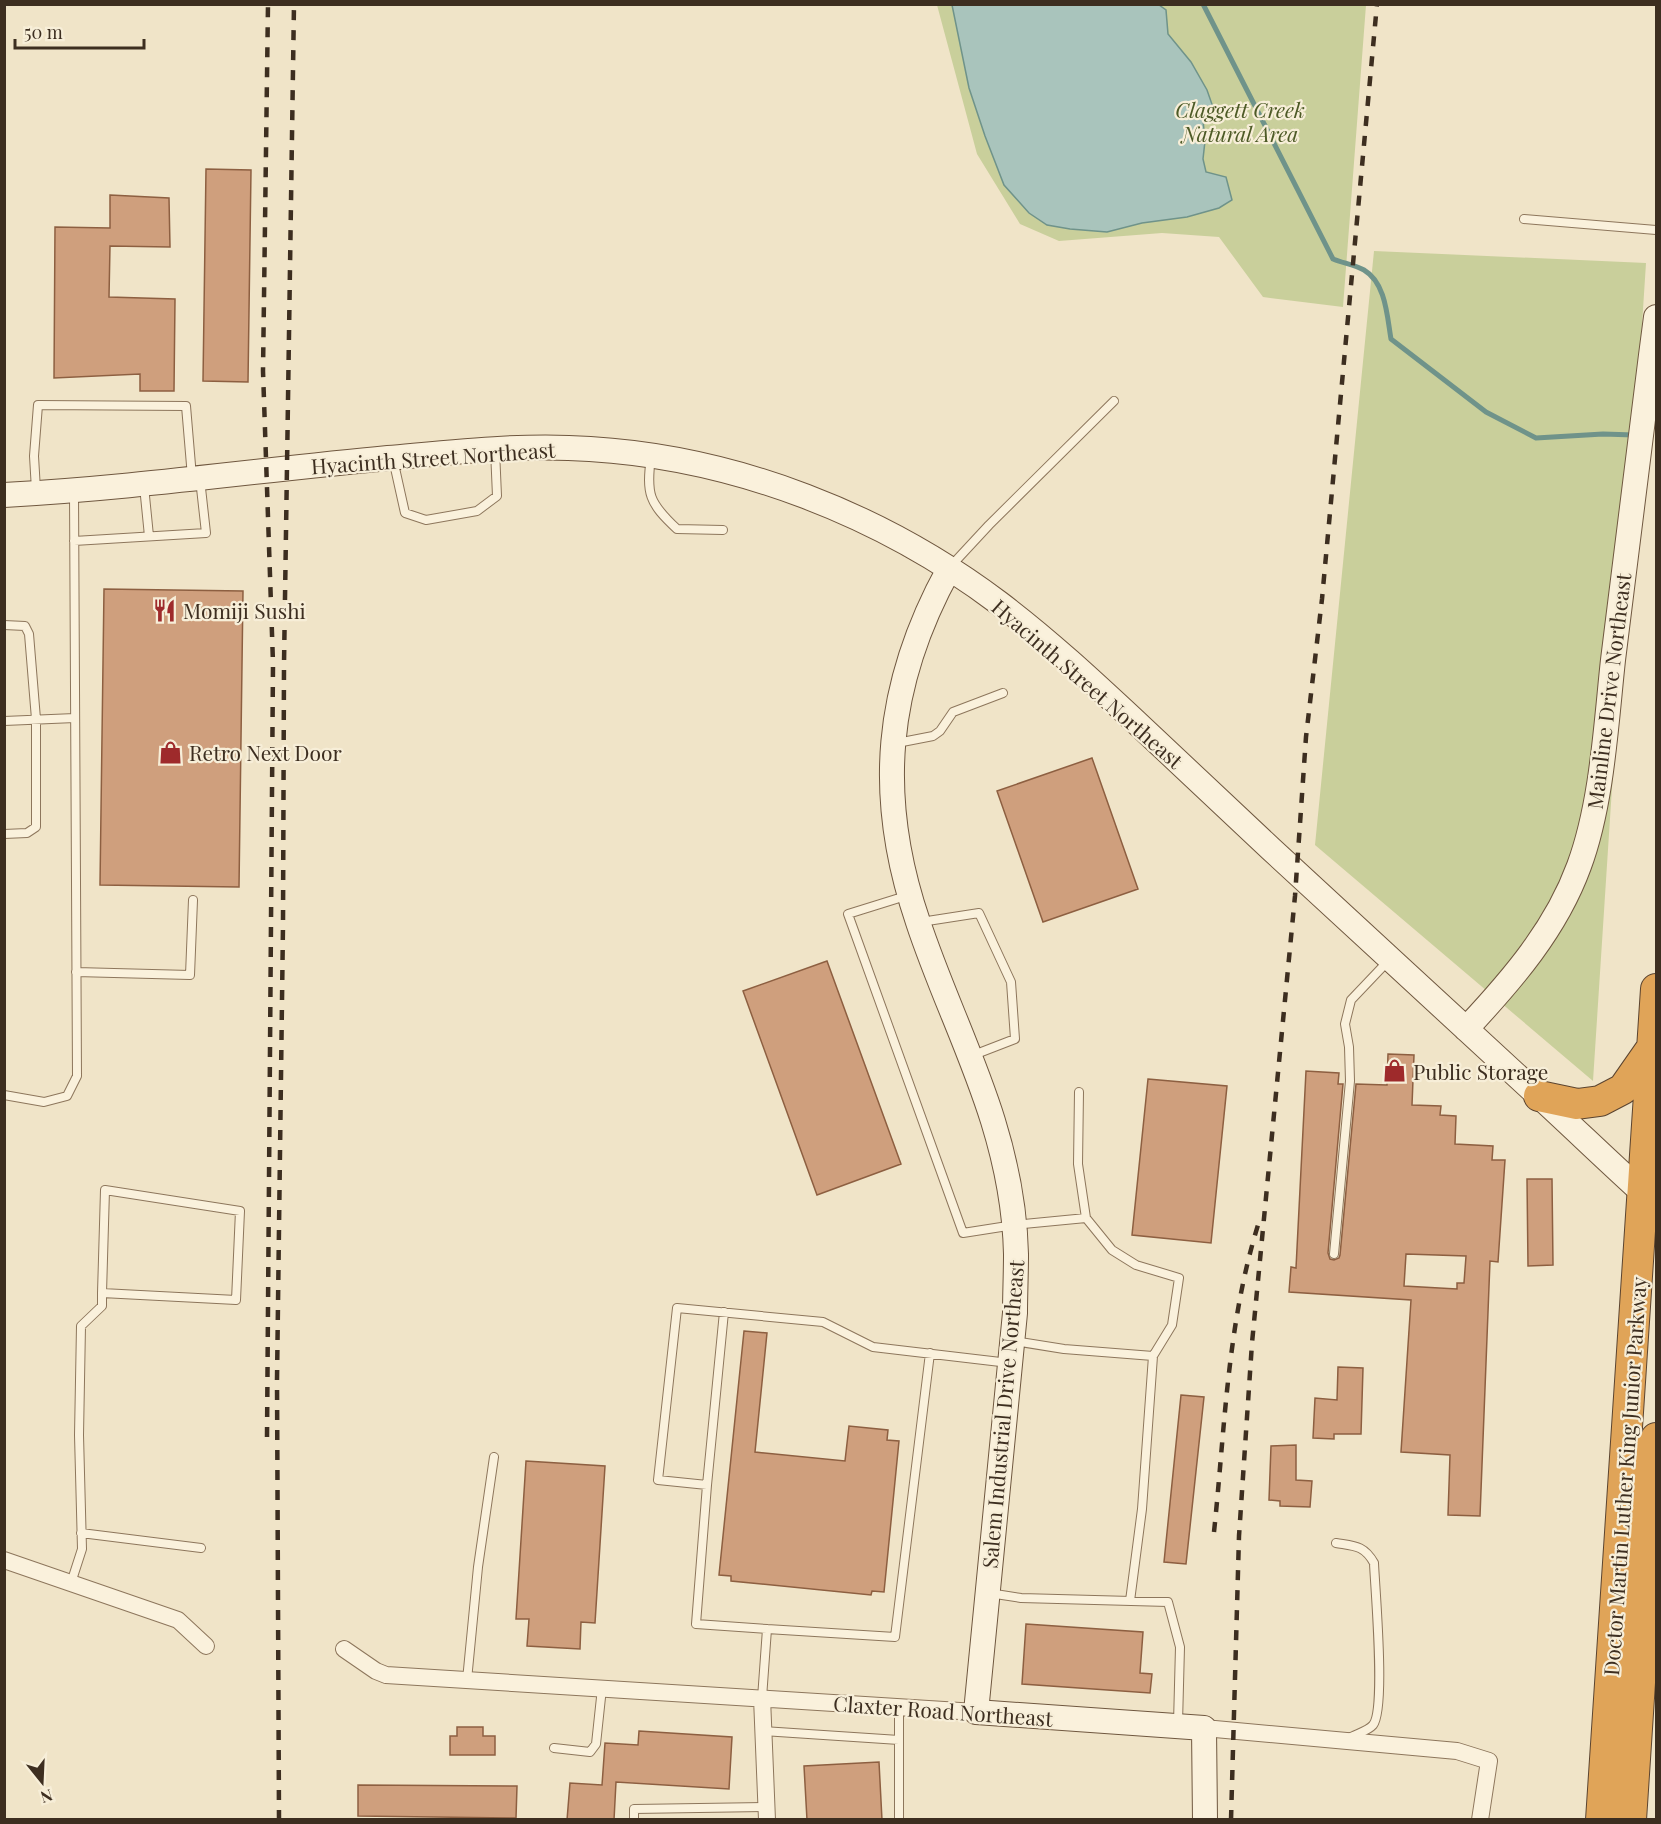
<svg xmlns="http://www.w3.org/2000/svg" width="1661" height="1824" font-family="'Playfair Display',serif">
<rect width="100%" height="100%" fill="#f0e4c8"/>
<path fill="#c9cf9b" d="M 937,5 L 1366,5 L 1343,307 L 1263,297 L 1219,237 L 1162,233 L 1059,241 L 1020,224 L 977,154 Z
M 1374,251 L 1646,263 L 1593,1081 L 1315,845 Z"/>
<path fill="#a9c4bc" stroke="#6f938a" stroke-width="1.5" d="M 952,5 L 1159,5 L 1166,10 L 1168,34 L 1191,62 L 1207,90 L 1214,110 L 1203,120 L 1205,141 L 1203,159 L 1206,172 L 1226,177 L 1232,200 L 1219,208 L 1187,217 L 1142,223 L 1107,232 L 1070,229 L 1047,225 L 1029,213 L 1004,185 L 985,136 L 969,88 Z"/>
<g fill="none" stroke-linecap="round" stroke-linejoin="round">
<path stroke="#6f938a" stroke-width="5" d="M 1203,4 L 1333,259 C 1343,263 1355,265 1364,270 C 1386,283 1387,316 1391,339 L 1486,412 L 1536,438 L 1603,434 L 1634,435"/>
</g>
<path fill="#cf9f7d" stroke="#8d5f41" stroke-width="1.5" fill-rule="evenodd" d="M 206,169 L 251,170 L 248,382 L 203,381 Z
M 110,195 L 169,198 L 170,247 L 110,246 L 109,297 L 175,299 L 174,391 L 140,391 L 140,374 L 54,378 L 55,227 L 110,228 Z
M 104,589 L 243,591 L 239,887 L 100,885 Z
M 1092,758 L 1138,889 L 1043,922 L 997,791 Z
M 827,961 L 901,1164 L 817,1195 L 743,991 Z
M 1388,1054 L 1414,1055 L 1412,1105 L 1441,1106 L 1440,1115 L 1456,1116 L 1455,1144 L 1493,1146 L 1492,1160 L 1505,1160 L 1498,1262 L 1490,1261 L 1480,1516 L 1448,1515 L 1450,1455 L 1401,1452 L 1411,1300 L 1289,1292 L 1291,1267 L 1296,1268 L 1306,1071 L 1339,1073 L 1338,1084 L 1343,1084 L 1328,1253 L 1330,1259 L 1334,1260 L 1339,1258 L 1340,1255 L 1356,1084 L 1387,1085 ZM 1406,1254 L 1466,1256 L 1464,1283 L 1457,1283 L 1457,1289 L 1404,1286 Z
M 1148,1079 L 1227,1086 L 1211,1243 L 1132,1235 Z
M 1527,1179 L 1552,1179 L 1553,1265 L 1528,1266 Z
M 744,1331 L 767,1333 L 755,1452 L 845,1461 L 849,1426 L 888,1430 L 887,1440 L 899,1441 L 884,1592 L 872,1591 L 871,1595 L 731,1581 L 731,1576 L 719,1575 Z
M 1338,1367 L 1363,1368 L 1361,1434 L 1334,1434 L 1334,1439 L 1313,1438 L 1315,1398 L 1337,1400 Z
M 1181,1395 L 1204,1397 L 1186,1564 L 1164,1562 Z
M 1296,1445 L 1296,1480 L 1312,1481 L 1310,1507 L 1280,1506 L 1280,1501 L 1269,1500 L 1271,1446 Z
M 526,1461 L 605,1466 L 595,1623 L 581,1622 L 580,1649 L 527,1646 L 529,1619 L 516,1619 Z
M 1026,1624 L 1143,1632 L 1140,1673 L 1152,1674 L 1150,1693 L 1022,1684 Z
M 457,1727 L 483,1727 L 483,1736 L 495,1736 L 495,1755 L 450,1755 L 450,1736 L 457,1736 Z
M 639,1731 L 732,1737 L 729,1789 L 616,1782 L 614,1820 L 567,1820 L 570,1783 L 602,1785 L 605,1743 L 638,1745 Z
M 879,1762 L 882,1820 L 807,1820 L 804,1766 Z
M 358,1785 L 517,1786 L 516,1818 L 358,1816 Z"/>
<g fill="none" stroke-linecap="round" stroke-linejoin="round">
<defs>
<path id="lane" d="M 1524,219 L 1656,230
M 651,457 C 646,494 649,503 677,529 L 723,530
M 393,459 L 405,513 L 426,520 L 477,511 L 497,496 L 495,450
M 144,486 L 149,536
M 36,490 L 34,456 L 38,405 L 186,406 L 192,477
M 74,541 L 206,533 L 200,479
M 950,567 L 989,525 L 1114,401
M 4,625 L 25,626 L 29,634 L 36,719 L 36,827 L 27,833 L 4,834
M 4,721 L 75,718
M 897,743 L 933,736 L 940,731 L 953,712 L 1003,693
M 909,895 L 848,914 L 963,1233 L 1014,1225 L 1086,1218 L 1112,1250 L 1136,1265 L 1179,1278 L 1172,1325 L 1153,1356
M 921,922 L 979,913 L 1011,982 L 1015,1039 L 971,1056
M 76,972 L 190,975 L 193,900
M 1079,1092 L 1078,1164 L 1086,1218
M 4,1095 L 44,1102 L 67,1096 L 77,1076 L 74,493
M 1334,1254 L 1350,1081 L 1349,1047 L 1345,1024 L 1351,1000 L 1390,959
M 724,1312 L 707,1485 L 658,1480 L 677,1308 L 823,1322 L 873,1347 L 1009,1363
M 1014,1341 L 1064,1349 L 1153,1356 L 1142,1509 L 1130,1601
M 707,1485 L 696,1624 L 767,1629 L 762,1698
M 81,1533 L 201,1548
M 1336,1543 C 1354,1546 1364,1545 1374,1563 C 1375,1589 1386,1709 1373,1725 C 1368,1731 1356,1734 1349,1738
M 71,1583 L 82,1549 L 79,1435 L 81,1326 L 102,1306 L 102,1293 L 105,1190 L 240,1211 L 236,1300 L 102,1293
M 989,1593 L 1021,1598 L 1168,1602 L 1180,1647 L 1178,1723
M 767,1629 L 895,1637 L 930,1353
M 467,1680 L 478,1567 L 494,1457
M 763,1731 L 899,1740
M 554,1748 L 590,1752 L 596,1744 L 602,1688
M 634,1820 L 634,1809 L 767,1807
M 899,1820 L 899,1707"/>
<path id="street" d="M 4,1560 L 178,1620 L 206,1646
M 344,1649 L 376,1671 L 386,1675 L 976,1712
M 762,1698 L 767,1820
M 1204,1728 L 1457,1751 L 1489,1761 L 1480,1820"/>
<path id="secondary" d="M 4,495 C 133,488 260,470 388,458 C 455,452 523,444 590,449 C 737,458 882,515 999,603 C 1048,640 1093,682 1137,723 C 1182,765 1226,807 1271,849 C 1360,932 1451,1014 1540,1097 C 1578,1132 1615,1168 1653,1202
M 949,569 C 885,685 875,796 918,922 C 940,989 972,1053 993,1121 C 1006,1163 1015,1210 1016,1254 C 1016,1274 1015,1294 1015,1313 L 976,1712 L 1204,1728 L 1205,1820
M 1466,1029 C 1512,980 1556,929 1579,866 C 1602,804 1606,725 1613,660 C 1627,545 1641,431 1656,317"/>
<path id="highway" d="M 1539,1096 L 1577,1104 L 1600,1101 L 1623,1089 L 1653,1046
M 1601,1820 L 1656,989
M 1631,1820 L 1656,1438"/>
</defs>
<use href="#lane" stroke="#8d765c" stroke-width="10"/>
<use href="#street" stroke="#8d765c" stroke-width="18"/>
<use href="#secondary" stroke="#6f573f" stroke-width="26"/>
<use href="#highway" stroke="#5b4430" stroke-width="32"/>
<use href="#lane" stroke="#faf1dc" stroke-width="8"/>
<use href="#street" stroke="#faf1dc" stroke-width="16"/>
<use href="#secondary" stroke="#faf1dc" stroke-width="24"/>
<use href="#highway" stroke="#e0a458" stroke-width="30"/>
<path stroke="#3d2e20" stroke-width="4.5" stroke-dasharray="10 10" stroke-linecap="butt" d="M 267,1437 L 273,663 L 263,371 L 268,4
M 1214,1532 C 1225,1428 1227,1325 1258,1225
M 279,1820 L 277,1380 L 283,925 L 284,664 L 294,4
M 1231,1820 L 1239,1536 L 1252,1343 L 1295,896 L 1306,737 L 1322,599 L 1377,4"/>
</g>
<defs>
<symbol id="restaurant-bare" viewBox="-9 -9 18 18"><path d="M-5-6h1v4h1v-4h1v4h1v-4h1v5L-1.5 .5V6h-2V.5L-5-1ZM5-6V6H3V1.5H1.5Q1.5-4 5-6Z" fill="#9e2a2b" stroke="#f7eed8" stroke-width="2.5" paint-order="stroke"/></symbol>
<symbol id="shop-bare" viewBox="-9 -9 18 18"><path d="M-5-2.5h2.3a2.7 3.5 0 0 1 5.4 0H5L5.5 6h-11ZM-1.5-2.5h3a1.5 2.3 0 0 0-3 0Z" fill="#9e2a2b" stroke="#f7eed8" stroke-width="2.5" paint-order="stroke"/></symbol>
</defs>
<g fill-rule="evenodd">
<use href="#restaurant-bare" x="148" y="594" width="33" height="33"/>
<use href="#shop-bare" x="154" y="736" width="33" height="33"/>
<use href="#shop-bare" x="1378" y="1054" width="33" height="33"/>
</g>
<g text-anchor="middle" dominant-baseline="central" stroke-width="4.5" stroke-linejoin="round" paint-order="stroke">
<g font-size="21" font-style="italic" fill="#4d5a26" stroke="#f7eed8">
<text x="1240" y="109">Claggett Creek<tspan x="1240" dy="24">Natural Area</tspan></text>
</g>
<g font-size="21" fill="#3d2e20" stroke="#f7eed8">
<text transform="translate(433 457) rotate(-4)">Hyacinth Street Northeast</text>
<text transform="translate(1088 683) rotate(41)">Hyacinth Street Northeast</text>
<text transform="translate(1608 691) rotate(-83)">Mainline Drive Northeast</text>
<text transform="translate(1002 1414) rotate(-85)">Salem Industrial Drive Northeast</text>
<text transform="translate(1624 1476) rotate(-86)">Doctor Martin Luther King Junior Parkway</text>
<text transform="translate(943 1710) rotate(4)">Claxter Road Northeast</text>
</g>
<g font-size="21" fill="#3d2e20" stroke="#f7eed8" text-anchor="start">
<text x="183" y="610">Momiji Sushi</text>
<text x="189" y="752">Retro Next Door</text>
<text x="1413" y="1071">Public Storage</text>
</g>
</g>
<rect width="1661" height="1824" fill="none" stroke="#3d2e20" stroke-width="12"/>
<g transform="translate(42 1782) rotate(162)" stroke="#f7eed8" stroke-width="4.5" paint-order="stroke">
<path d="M0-4.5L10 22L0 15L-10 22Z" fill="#3d2e20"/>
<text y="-9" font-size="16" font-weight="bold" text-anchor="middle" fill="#3d2e20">N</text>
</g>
<path d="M15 39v9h129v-9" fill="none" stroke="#3d2e20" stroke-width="3"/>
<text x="24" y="39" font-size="18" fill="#3d2e20" stroke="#f7eed8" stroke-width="4.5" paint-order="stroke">50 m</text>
</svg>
